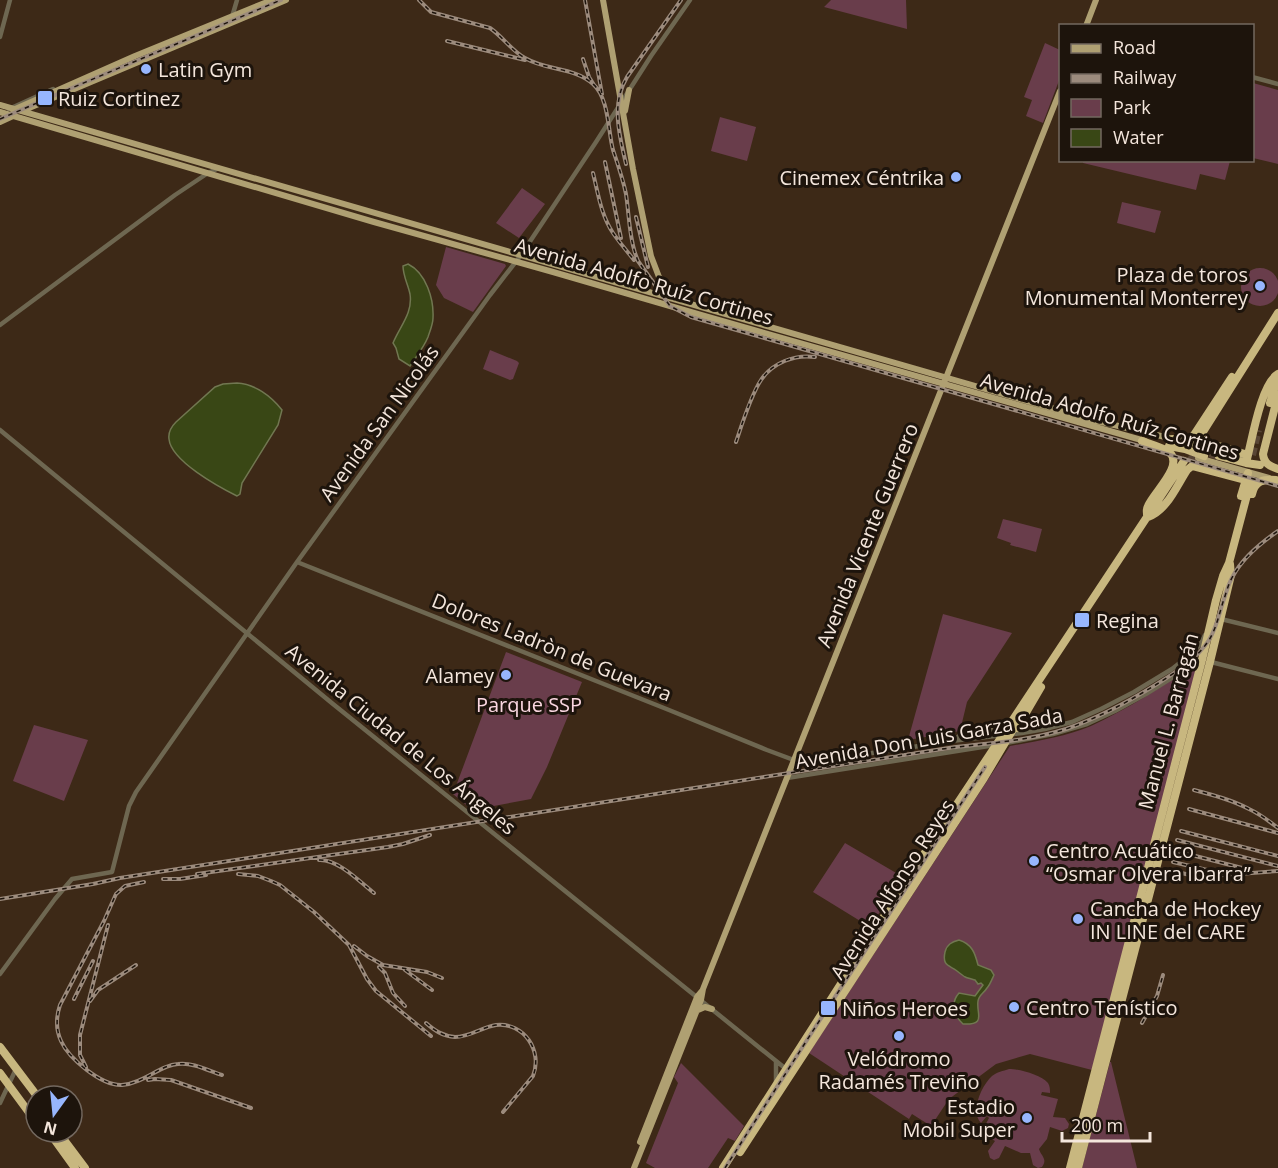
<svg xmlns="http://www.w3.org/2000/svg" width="1278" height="1168" font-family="'Open Sans',sans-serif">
<rect width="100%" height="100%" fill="#3d2917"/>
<path fill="#693d4b" d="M 831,0 L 906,0 L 907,29 L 824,7 Z
M 1045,43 L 1060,50 L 1060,78 L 1043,123 L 1026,116 L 1032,100 L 1024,97 Z
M 1253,83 L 1278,90 L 1278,164 L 1253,158 Z
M 720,117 L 756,127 L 747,161 L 711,151 Z
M 1083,161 L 1083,160 L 1230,161 L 1225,180 L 1200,174 L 1196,190 L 1083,163 Z
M 522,188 L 545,204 L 519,238 L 496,223 Z
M 1122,202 L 1161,211 L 1155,233 L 1117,223 Z
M 446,247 L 505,264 L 506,266 L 473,312 L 444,298 L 436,285 Z
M1241 287a19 19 0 1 1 38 0a19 19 0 1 1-38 0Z
M 490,350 L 517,361 L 519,363 L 513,379 L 510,380 L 483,369 Z
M 1003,519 L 1042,529 L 1036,552 L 1010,545 L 1011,543 L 997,538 Z
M 943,614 L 1012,633 L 967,702 L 960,731 L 908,740 Z
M 506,652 L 582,682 L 547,767 L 531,799 L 472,810 L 453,794 Z
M 1199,663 L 1092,1070 L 1030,1054 L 996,1064 L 949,1099 L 931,1126 L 912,1114 L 909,1119 L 809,1053 L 1010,746 C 1037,741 1065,737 1091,726 C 1128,709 1164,685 1199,663 Z
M 34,725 L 88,740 L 64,801 L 13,781 Z
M 845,843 L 903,877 L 870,927 L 813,892 Z
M 1111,1062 L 1137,1168 L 1082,1168 L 1110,1062 Z
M 681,1063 L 744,1126 L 735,1141 L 728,1138 L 708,1168 L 655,1168 L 646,1163 L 678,1083 L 674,1077 Z
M 1009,1069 C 1020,1069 1041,1075 1048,1083 C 1050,1086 1050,1090 1050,1093 L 1042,1092 L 1041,1095 L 1058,1099 L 1053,1117 L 1065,1118 L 1069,1124 L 1068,1128 L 1062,1131 L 1050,1127 L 1047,1139 L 1039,1149 C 1041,1156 1048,1159 1042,1167 L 1038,1168 L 1033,1165 L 1030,1153 L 1021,1153 L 1005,1146 L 999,1158 L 994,1160 L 990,1158 L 988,1151 L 995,1141 L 981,1133 L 989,1118 L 987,1116 L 981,1123 C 970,1112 981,1086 992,1076 C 997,1072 1003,1071 1009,1069 Z"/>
<path fill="#394715" stroke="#717751" stroke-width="1.5" d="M 408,264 C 426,273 434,299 433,318 C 433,324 430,331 428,337 C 424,347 416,357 410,366 L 399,359 L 396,348 L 393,343 C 400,326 413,313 410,294 C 408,284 403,276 403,266 Z
M 237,383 C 255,384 271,396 282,410 L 278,425 L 242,483 L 240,494 L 237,496 C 219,487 171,461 169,439 C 168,432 172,426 176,422 L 215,387 L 223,384 Z
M 959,940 C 972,944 975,953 978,965 L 991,970 L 994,975 C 992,979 990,985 987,988 C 984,993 979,995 978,1001 C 976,1014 987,1025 963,1024 C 954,1016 950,1003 959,993 L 975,996 L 983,985 L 981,983 L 978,984 L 975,980 C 964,977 966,978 957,971 C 949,965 942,966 945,952 C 947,944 952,942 959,940 Z"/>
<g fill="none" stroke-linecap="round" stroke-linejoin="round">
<path stroke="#584535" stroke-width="8" stroke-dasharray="8 4" stroke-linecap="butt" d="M 1252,455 L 1258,430
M 1189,462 C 1199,449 1204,452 1219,456"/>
<path stroke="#6e6751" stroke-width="4.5" d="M 232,17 L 237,0
M 0,37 L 10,0
M 1252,77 L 1278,84
M 9,109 L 53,89
M 0,325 L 175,195 L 208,173 L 219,168
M 0,430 L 333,704 L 786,1069
M 297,562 L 669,710 L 767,750 L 802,763 L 907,748 L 942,742 L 1022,733 L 1045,729 L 1072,722 L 1101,709 L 1134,692 L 1172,669 L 1191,654 L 1200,645 L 1205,635
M 1221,619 L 1278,633
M 1211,662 L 1278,679
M 953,740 L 959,736 L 1002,728
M 1006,743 L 1053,734 L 1087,724 L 1115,711 L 1146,694 L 1178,674 L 1196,660 L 1203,660
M 787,778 L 995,745
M 0,974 L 55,899 L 72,879 L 112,872 L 129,806 L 136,792 L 297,562 L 490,295 L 521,255 L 596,142 L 651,56 L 690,0
M 776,1061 L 776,1082
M 0,1103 L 16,1069"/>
<path stroke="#afa072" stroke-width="6" d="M 603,0 L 633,169 L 651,256 L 659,277 L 674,299
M 1086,26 L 1096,0
M 0,105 L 1093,420 L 1199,445 L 1241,458
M 13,110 L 135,56 L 272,0
M 22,111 L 286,0
M 625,111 L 629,90
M 0,112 L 374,222 L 553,272 L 701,315 L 1145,441
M 0,122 L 13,116
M 1198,458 L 1269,478
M 698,1010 L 705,1007 L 712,1009
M 640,1142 L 697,997 L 702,991
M 634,1168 L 701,1000 L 703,989 L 1060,91"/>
<path stroke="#c8b77f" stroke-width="8" d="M 1278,395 L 1263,454 C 1264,464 1270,466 1278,469
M 1270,403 L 1278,377
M 1199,438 L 1278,313
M 1173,439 L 1188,439 L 1194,435 L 1232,377
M 1202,440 L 1212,444 L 1248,455
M 1142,441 C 1150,444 1162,447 1169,452 C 1185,465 1153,493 1148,506 C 1146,510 1147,511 1147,515
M 1169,446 L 1185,449 L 1204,456
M 1219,456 L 1246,463 L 1260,465
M 1247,459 C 1252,440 1261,384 1278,374
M 1252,494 C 1255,481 1263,479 1276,480
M 1241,496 L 1248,473
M 1148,517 C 1167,510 1176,487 1187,470 L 1192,466 L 1245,480
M 1017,728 L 1041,687
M 0,1047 L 37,1096
M 0,1073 L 36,1122
M 49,1132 L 75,1168
M 58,1132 L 85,1168
M 740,1152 L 984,778 L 1018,721
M 723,1168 L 928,848 L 1184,461
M 1070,1168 L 1202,660 L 1216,600 L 1223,576 L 1229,563 L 1251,480
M 1078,1168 L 1210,662 L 1231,575 L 1230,564"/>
<defs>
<path id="rail" d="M 419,0 L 431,12 L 490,28 C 503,37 512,51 525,58 C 547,71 574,67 593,84 C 609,98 608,131 613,150 C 618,165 623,179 626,194 C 629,214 629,234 635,253 L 638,261 L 670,306 L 691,317 L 726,327 L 1278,486
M 585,0 L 602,94
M 447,41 L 525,60
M 583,59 L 589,77 L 594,85
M 0,119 L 74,87 L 281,0
M 605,162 L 621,238
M 626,164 C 619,134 611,104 627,77 L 681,0
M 593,173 C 598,193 601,215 613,233 C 619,242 627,251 634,260
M 636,217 L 648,267
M 736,442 C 742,424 751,395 761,380 C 772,363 795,354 815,357
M 1194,790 C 1213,795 1232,800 1249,809 C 1260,814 1269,821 1278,828
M 1189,809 L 1278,833
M 1181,831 L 1278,856
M 1177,840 L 1278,866
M 1176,851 L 1246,869
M 319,860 C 338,859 360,882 374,893
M 1173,862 L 1207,870
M 1169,870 L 1198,877 L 1278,871
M 197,874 L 388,847 L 403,844 L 430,835
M 238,874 L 258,876 L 271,881 L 280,885 L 314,912 L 349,945 L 367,979 L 376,991 L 431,1036
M 163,879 L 180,879 L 206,875
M 144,882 L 125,886 L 116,894 L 104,921 L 60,1005 C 56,1017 56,1030 61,1041 C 69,1059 102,1086 122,1085 C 144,1083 160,1065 178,1064 C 193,1062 209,1071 222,1075
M 0,899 L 93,884 L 120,878 L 949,748 C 988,743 1028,741 1066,729 C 1098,718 1128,702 1157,684 C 1176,672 1196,660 1209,640 C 1216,629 1219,615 1223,602 C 1226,594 1228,584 1233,576 C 1242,559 1262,542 1278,531
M 354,946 L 367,956 L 383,965 L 427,972 L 442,978
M 379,967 L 385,973 L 393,993 L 405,1006
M 405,970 L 432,990
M 74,999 L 93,961
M 90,1001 L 98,990 L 136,965
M 426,1023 C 435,1031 443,1036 455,1037 C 470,1037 482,1027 496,1025 C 524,1022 543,1051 533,1076 L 503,1112
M 1142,1023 L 1157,996 L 1163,975
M 86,1067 L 80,1055 L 80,1035 L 108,925
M 148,1080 L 155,1079 L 171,1080 L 251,1108
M 725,1168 L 816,1026 L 985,767"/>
</defs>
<use href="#rail" stroke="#9c8b7d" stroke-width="4"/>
<use href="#rail" stroke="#1d140c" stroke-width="1.5" stroke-dasharray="4.5" stroke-linecap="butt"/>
</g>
<g fill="#97b6fd" stroke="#1d140c" stroke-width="2">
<circle cx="146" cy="69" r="6"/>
<rect x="37" y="90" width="16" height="16" rx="3"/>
<circle cx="956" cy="177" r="6"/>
<circle cx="1260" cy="286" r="6"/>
<rect x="1074" y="612" width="16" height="16" rx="3"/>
<circle cx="506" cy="675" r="6"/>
<circle cx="1034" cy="861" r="6"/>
<circle cx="1078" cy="919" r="6"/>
<circle cx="1014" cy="1007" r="6"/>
<rect x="820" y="1000" width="16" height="16" rx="3"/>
<circle cx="899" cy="1036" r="6"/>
<circle cx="1027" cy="1118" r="6"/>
</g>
<g text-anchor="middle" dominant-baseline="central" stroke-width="6" stroke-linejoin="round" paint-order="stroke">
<g font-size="20" fill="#f4e6dc" stroke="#1d140c" text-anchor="start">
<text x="158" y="69">Latin Gym</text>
<text x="58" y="98">Ruiz Cortinez</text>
<text x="944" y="177" text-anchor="end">Cinemex Céntrika</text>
<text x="1248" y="274" text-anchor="end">Plaza de toros<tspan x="1248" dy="23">Monumental Monterrey</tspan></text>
<text x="1096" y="620">Regina</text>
<text x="494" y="675" text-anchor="end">Alamey</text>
<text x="1046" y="850">Centro Acuático<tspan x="1046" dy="23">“Osmar Olvera Ibarra”</tspan></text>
<text x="1090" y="908">Cancha de Hockey<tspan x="1090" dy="23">IN LINE del CARE</tspan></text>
<text x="1026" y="1007">Centro Tenístico</text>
<text x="842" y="1008">Niños Heroes</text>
<text x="899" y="1058" text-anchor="middle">Velódromo<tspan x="899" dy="23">Radamés Treviño</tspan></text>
<text x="1015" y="1106" text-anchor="end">Estadio<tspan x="1015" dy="23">Mobil Super</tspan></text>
</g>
<g font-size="20" fill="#f4e6dc" stroke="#1d140c">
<text transform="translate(644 281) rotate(16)">Avenida Adolfo Ruíz Cortines</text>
<text transform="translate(1110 416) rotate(16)">Avenida Adolfo Ruíz Cortines</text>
<text transform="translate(379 423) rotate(-54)">Avenida San Nicolás</text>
<text transform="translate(867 535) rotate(-68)">Avenida Vicente Guerrero</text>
<text transform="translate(552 647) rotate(22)">Dolores Ladròn de Guevara</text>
<text transform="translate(1168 721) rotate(-75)">Manuel L. Barragán</text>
<text transform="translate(929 738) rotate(-10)">Avenida Don Luis Garza Sada</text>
<text transform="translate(401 739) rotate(39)">Avenida Ciudad de Los Ángeles</text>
<text transform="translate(892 889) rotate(-57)">Avenida Alfonso Reyes</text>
</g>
<g font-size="20" fill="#fbd7e1" stroke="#1d140c">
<text x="529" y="704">Parque SSP</text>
</g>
</g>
<rect x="1059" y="24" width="195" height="138" fill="#1d140c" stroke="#73685f" stroke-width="1.5"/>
<rect x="1071" y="44" width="30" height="9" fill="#afa072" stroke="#73685f" stroke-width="1.5"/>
<text x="1113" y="54" font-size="18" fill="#f4e6dc">Road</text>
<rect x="1071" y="74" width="30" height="9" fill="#9c8b7d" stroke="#73685f" stroke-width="1.5"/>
<text x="1113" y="84" font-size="18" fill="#f4e6dc">Railway</text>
<rect x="1071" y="99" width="30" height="18" fill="#693d4b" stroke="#73685f" stroke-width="1.5"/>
<text x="1113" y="114" font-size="18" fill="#f4e6dc">Park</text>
<rect x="1071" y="129" width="30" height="18" fill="#394715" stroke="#73685f" stroke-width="1.5"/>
<text x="1113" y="144" font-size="18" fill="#f4e6dc">Water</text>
<g transform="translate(54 1114) rotate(195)"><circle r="28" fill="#1d140c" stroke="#73685f" stroke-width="1.5"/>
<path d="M0-4.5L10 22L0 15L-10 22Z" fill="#97b6fd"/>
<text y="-9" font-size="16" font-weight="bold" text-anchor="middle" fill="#f4e6dc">N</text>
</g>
<path d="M1062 1132v9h88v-9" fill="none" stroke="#f4e6dc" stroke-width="3"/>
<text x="1071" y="1132" font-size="18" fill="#f4e6dc" stroke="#1d140c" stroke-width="4.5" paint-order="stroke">200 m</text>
</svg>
